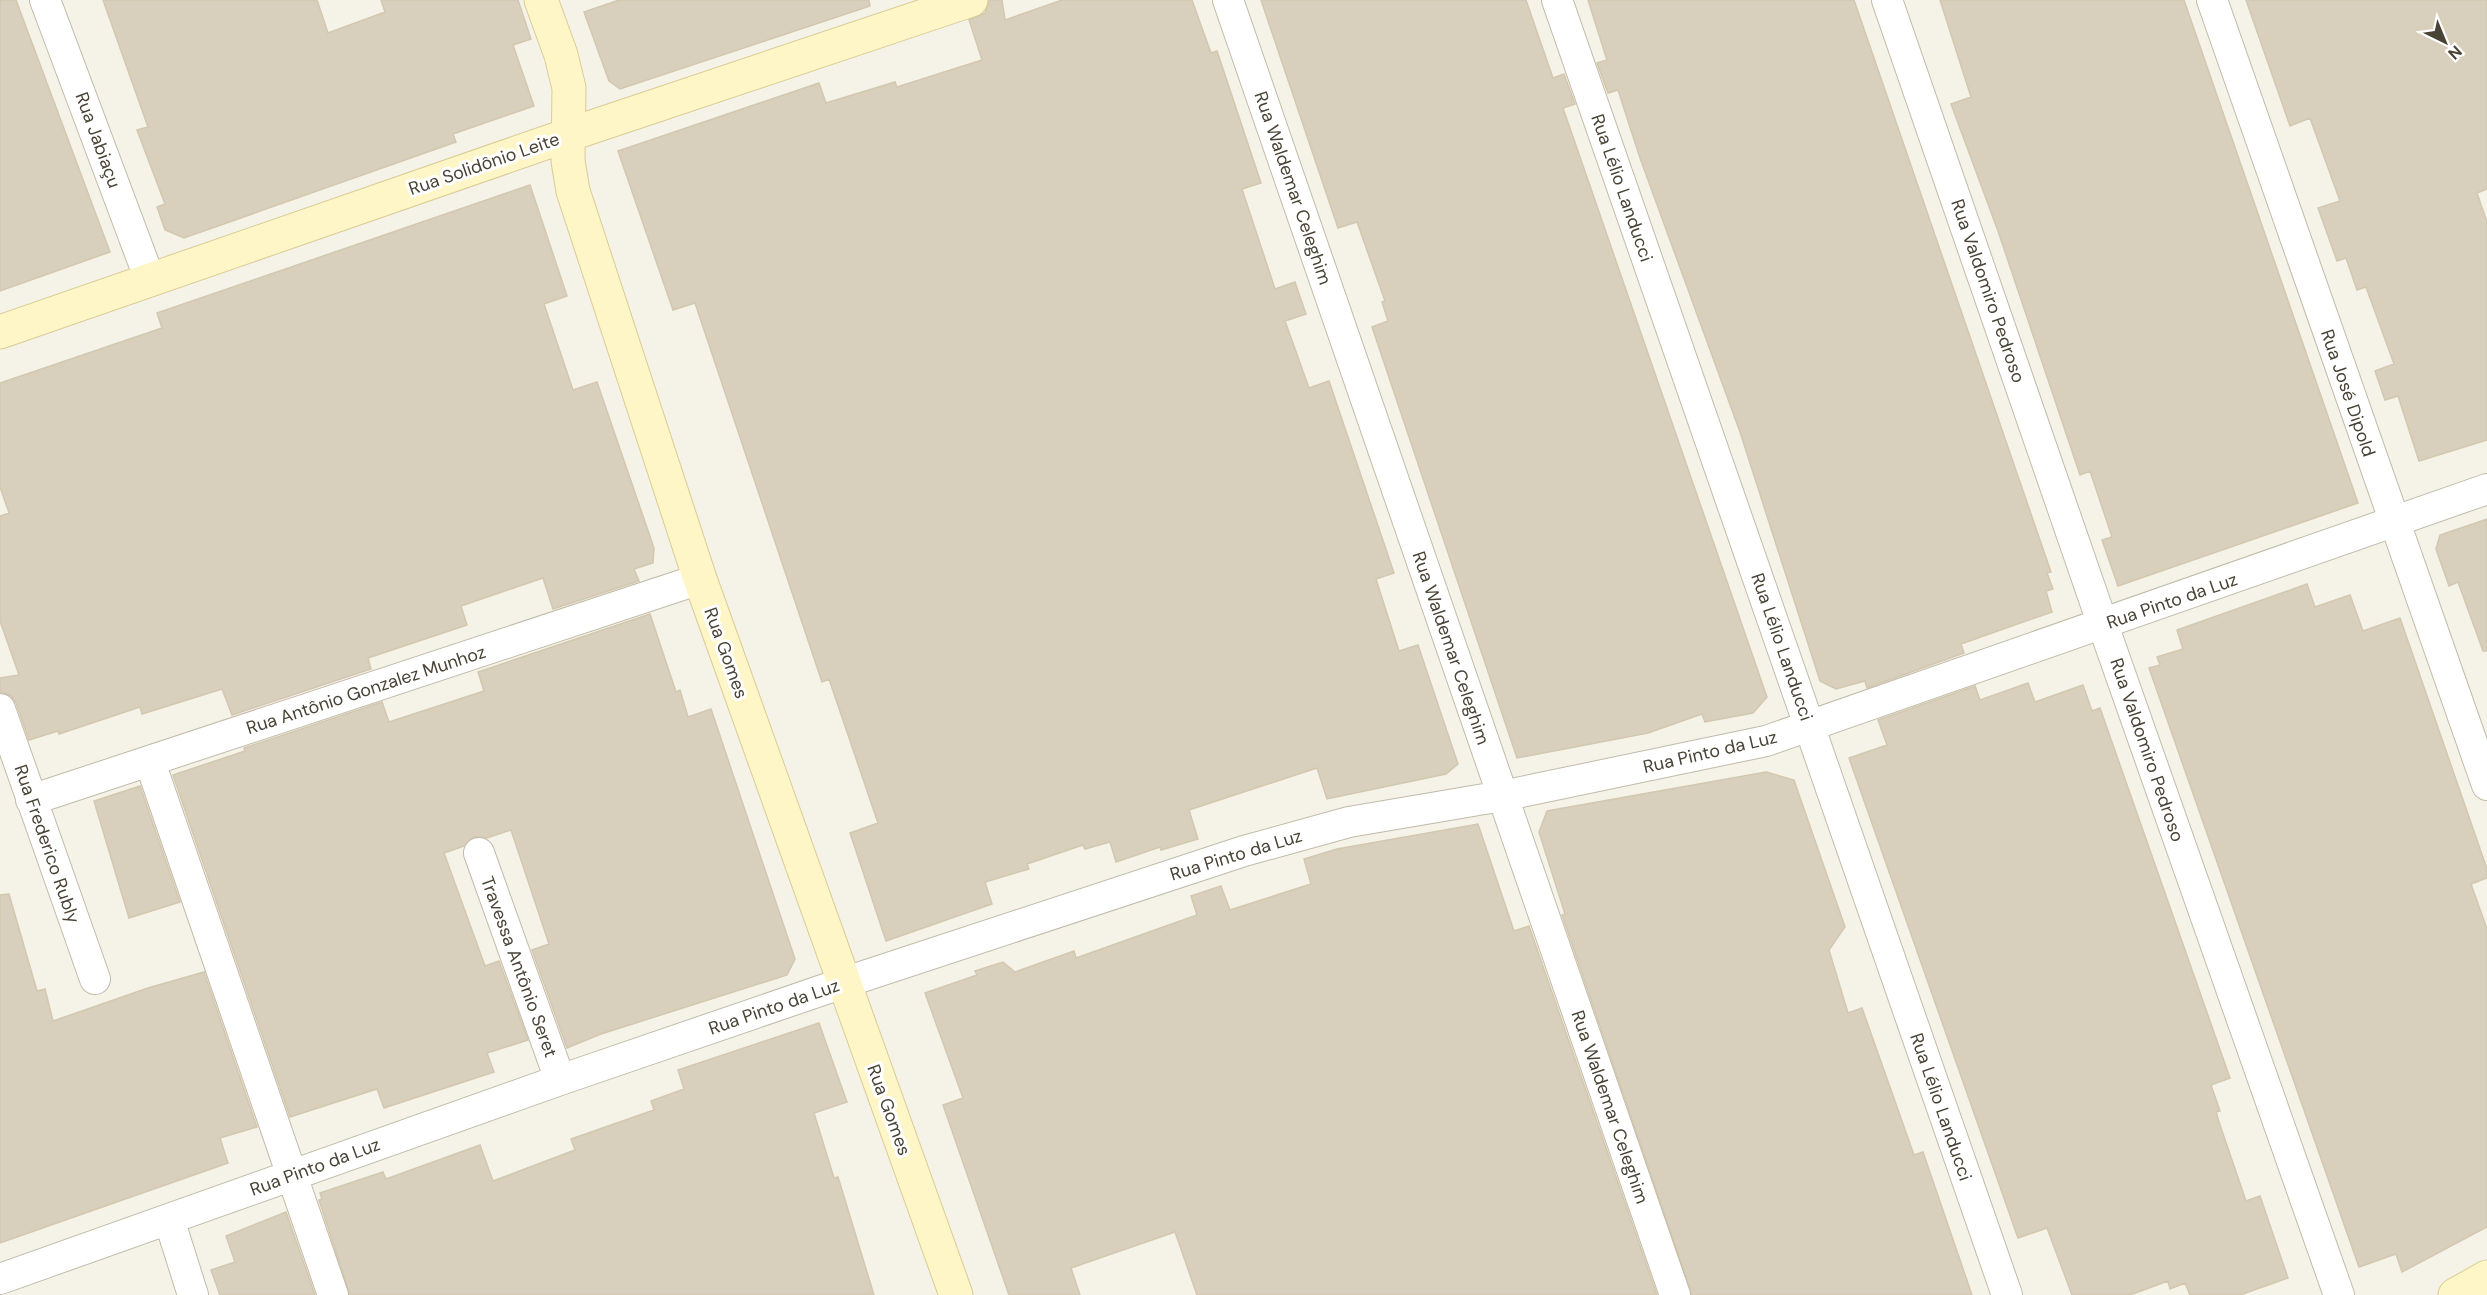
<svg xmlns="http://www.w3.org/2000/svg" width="2487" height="1295" font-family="'DM Sans',sans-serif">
<rect width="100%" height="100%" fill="#f5f2e8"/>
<path fill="#d8cfbc" stroke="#d3c8af" stroke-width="1.5" d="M 0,0 L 16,0 L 110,252 L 0,291 Z
M 103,0 L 317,0 L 328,33 L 385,12 L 381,0 L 518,0 L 531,39 L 513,45 L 534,106 L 453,134 L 456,142 L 184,238 L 165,230 L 157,207 L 165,204 L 137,130 L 148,127 Z
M 619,0 L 869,0 L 870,6 L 620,89 L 609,81 L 584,12 Z
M 989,0 L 1002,0 L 1005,20 L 1062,0 L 1192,0 L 1211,53 L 1217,51 L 1261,183 L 1242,189 L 1275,289 L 1295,282 L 1306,314 L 1285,321 L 1309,388 L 1329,381 L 1394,573 L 1376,579 L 1399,651 L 1418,645 L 1458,764 L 1446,774 L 1327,799 L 1317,768 L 1189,810 L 1198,839 L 1161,850 L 1160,847 L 1116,862 L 1110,842 L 1085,849 L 1083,845 L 1027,864 L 1029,869 L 985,882 L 992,904 L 886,941 L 850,833 L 878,823 L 829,679 L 822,682 L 695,303 L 673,310 L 618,151 L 819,83 L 826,103 L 895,82 L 897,87 L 982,60 L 969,20 L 985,13 Z
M 1261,0 L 1526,0 L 1553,78 L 1564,74 L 1575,104 L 1563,108 L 1767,697 L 1753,713 L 1705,722 L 1702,714 L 1648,733 L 1517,758 L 1372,327 L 1388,321 L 1382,302 L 1385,301 L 1357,222 L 1338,228 Z
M 1588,0 L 1854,0 L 2051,572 L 2047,573 L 2053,589 L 2046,591 L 2052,612 L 1961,644 L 1964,653 L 1867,688 L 1865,681 L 1836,689 L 1820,681 L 1740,432 L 1640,158 L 1618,90 L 1608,93 L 1597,63 L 1607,60 Z
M 1940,0 L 2184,0 L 2358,503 L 2118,586 L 2102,540 L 2112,537 L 2090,471 L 2080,475 L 1998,231 L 1951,104 L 1971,97 Z
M 2246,0 L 2487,0 L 2487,189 L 2477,193 L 2487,222 L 2487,440 L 2419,461 L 2398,396 L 2385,400 L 2375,371 L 2394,364 L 2366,287 L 2357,290 L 2346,258 L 2337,261 L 2318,208 L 2340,201 L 2310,118 L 2290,126 Z
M 530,185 L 567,296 L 544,304 L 573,390 L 597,382 L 654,548 L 653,563 L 634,569 L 639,581 L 553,609 L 543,578 L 461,606 L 467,625 L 368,658 L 371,669 L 232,715 L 222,689 L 142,714 L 140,707 L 59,734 L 58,731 L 29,740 L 16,703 L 11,696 L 0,692 L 0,678 L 19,675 L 0,621 L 0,516 L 9,513 L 0,487 L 0,383 L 162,328 L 157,313 Z
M 2487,519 L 2487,651 L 2483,651 L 2458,582 L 2449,586 L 2436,549 L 2440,535 Z
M 2307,584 L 2315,607 L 2350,595 L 2363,631 L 2400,618 L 2487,869 L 2487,878 L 2471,884 L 2487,929 L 2487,1227 L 2402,1272 L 2396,1254 L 2359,1267 L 2149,668 L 2160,665 L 2157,657 L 2183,649 L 2177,630 Z
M 650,614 L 676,692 L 680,690 L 688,717 L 711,709 L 795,959 L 787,975 L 601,1034 L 567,1048 L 532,950 L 549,944 L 511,830 L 487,838 L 474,837 L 464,846 L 444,853 L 485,966 L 499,961 L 528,1040 L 487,1053 L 494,1072 L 384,1108 L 377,1089 L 290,1117 L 173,775 L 245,751 L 244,748 L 382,702 L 389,722 L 484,691 L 478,672 Z
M 2028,683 L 2035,702 L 2083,685 L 2092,711 L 2100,708 L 2230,1078 L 2211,1085 L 2220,1111 L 2216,1112 L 2220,1125 L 2246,1201 L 2260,1196 L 2288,1278 L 2240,1295 L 2190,1295 L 2185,1283 L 2170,1289 L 2168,1281 L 2130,1295 L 2072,1295 L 2047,1228 L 2018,1238 L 1849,758 L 1887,745 L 1878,720 L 1975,686 L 1980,700 Z
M 1766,772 L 1794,780 L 1845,927 L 1829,950 L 1848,1013 L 1862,1008 L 1914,1155 L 1923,1152 L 1972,1295 L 1692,1295 L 1562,915 L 1565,914 L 1539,832 L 1547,811 Z
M 140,786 L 180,902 L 129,918 L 94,801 Z
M 1478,824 L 1514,931 L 1529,926 L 1657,1295 L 1197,1295 L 1175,1232 L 1071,1268 L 1080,1295 L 1009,1295 L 943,1105 L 963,1098 L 925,993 L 977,975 L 975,971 L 1003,962 L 1015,972 L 1074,951 L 1076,958 L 1197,915 L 1191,896 L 1221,886 L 1230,910 L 1311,884 L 1304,859 L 1337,849 Z
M 9,894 L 37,991 L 45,989 L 53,1021 L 148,988 L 204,972 L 257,1127 L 220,1138 L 228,1163 L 0,1243 L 0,895 Z
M 819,1023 L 847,1102 L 814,1113 L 834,1178 L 838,1177 L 874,1295 L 350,1295 L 319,1200 L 322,1199 L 320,1193 L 383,1172 L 386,1179 L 480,1145 L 493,1181 L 575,1150 L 571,1139 L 654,1110 L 651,1101 L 684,1089 L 678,1070 Z
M 286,1212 L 315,1295 L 220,1295 L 211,1270 L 235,1262 L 226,1236 Z"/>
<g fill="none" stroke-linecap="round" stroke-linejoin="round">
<defs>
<path id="street" d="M 45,0 L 150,280
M 1228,0 L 1675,1295
M 1557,0 L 2007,1295
M 1887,0 L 2103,625 L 2339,1295
M 2212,0 L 2487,785
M 0,709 L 95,979
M 150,762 L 333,1295
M 31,800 L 700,579
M 479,853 L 560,1080
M 169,1219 L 193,1295
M 0,1279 L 560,1080 L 843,983 L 1244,851 L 1349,822 L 1502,796 L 1766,741 L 2487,489"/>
<path id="secondary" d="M 541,0 L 561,55 L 569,88 L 568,161 L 573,191 L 700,579 L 956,1295
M 0,332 L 568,135 L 971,0
M 2455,1295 L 2487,1277"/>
</defs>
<use href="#street" stroke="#c2bba9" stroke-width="32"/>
<use href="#secondary" stroke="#d9cc94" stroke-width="35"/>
<use href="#street" stroke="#fff" stroke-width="30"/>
<use href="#secondary" stroke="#fff6c8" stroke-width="33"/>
</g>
<g text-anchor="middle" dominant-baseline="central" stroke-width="6" stroke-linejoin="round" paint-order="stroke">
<g font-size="18" fill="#494336" stroke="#fff">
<text transform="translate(98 140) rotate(70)">Rua Jabiaçu</text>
<text transform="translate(484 164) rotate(-19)">Rua Solidônio Leite</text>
<text transform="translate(1293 188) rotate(71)">Rua Waldemar Celeghim</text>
<text transform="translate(1622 188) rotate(71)">Rua Lélio Landucci</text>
<text transform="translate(1988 291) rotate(71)">Rua Valdomiro Pedroso</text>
<text transform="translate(2348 393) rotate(71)">Rua José Dipold</text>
<text transform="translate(2172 601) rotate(-19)">Rua Pinto da Luz</text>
<text transform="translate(1782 647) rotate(71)">Rua Lélio Landucci</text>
<text transform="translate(1451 648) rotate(71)">Rua Waldemar Celeghim</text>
<text transform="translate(726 653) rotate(70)">Rua Gomes</text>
<text transform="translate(366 690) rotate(-18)">Rua Antônio Gonzalez Munhoz</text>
<text transform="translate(2147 750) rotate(71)">Rua Valdomiro Pedroso</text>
<text transform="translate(1710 752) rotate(-13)">Rua Pinto da Luz</text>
<text transform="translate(47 844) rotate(71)">Rua Frederico Rubly</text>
<text transform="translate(1236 855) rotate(-17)">Rua Pinto da Luz</text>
<text transform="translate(519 967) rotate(70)">Travessa Antônio Seret</text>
<text transform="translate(774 1007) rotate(-19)">Rua Pinto da Luz</text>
<text transform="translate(1610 1107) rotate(71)">Rua Waldemar Celeghim</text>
<text transform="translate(1941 1107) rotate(71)">Rua Lélio Landucci</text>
<text transform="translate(889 1110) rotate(70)">Rua Gomes</text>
<text transform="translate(315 1167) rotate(-20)">Rua Pinto da Luz</text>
</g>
</g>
<g transform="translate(2445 42) rotate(137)" stroke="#ffffff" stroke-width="4.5" paint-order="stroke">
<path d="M0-4.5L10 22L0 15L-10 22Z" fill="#494336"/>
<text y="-9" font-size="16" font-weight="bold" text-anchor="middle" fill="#494336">N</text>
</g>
</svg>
